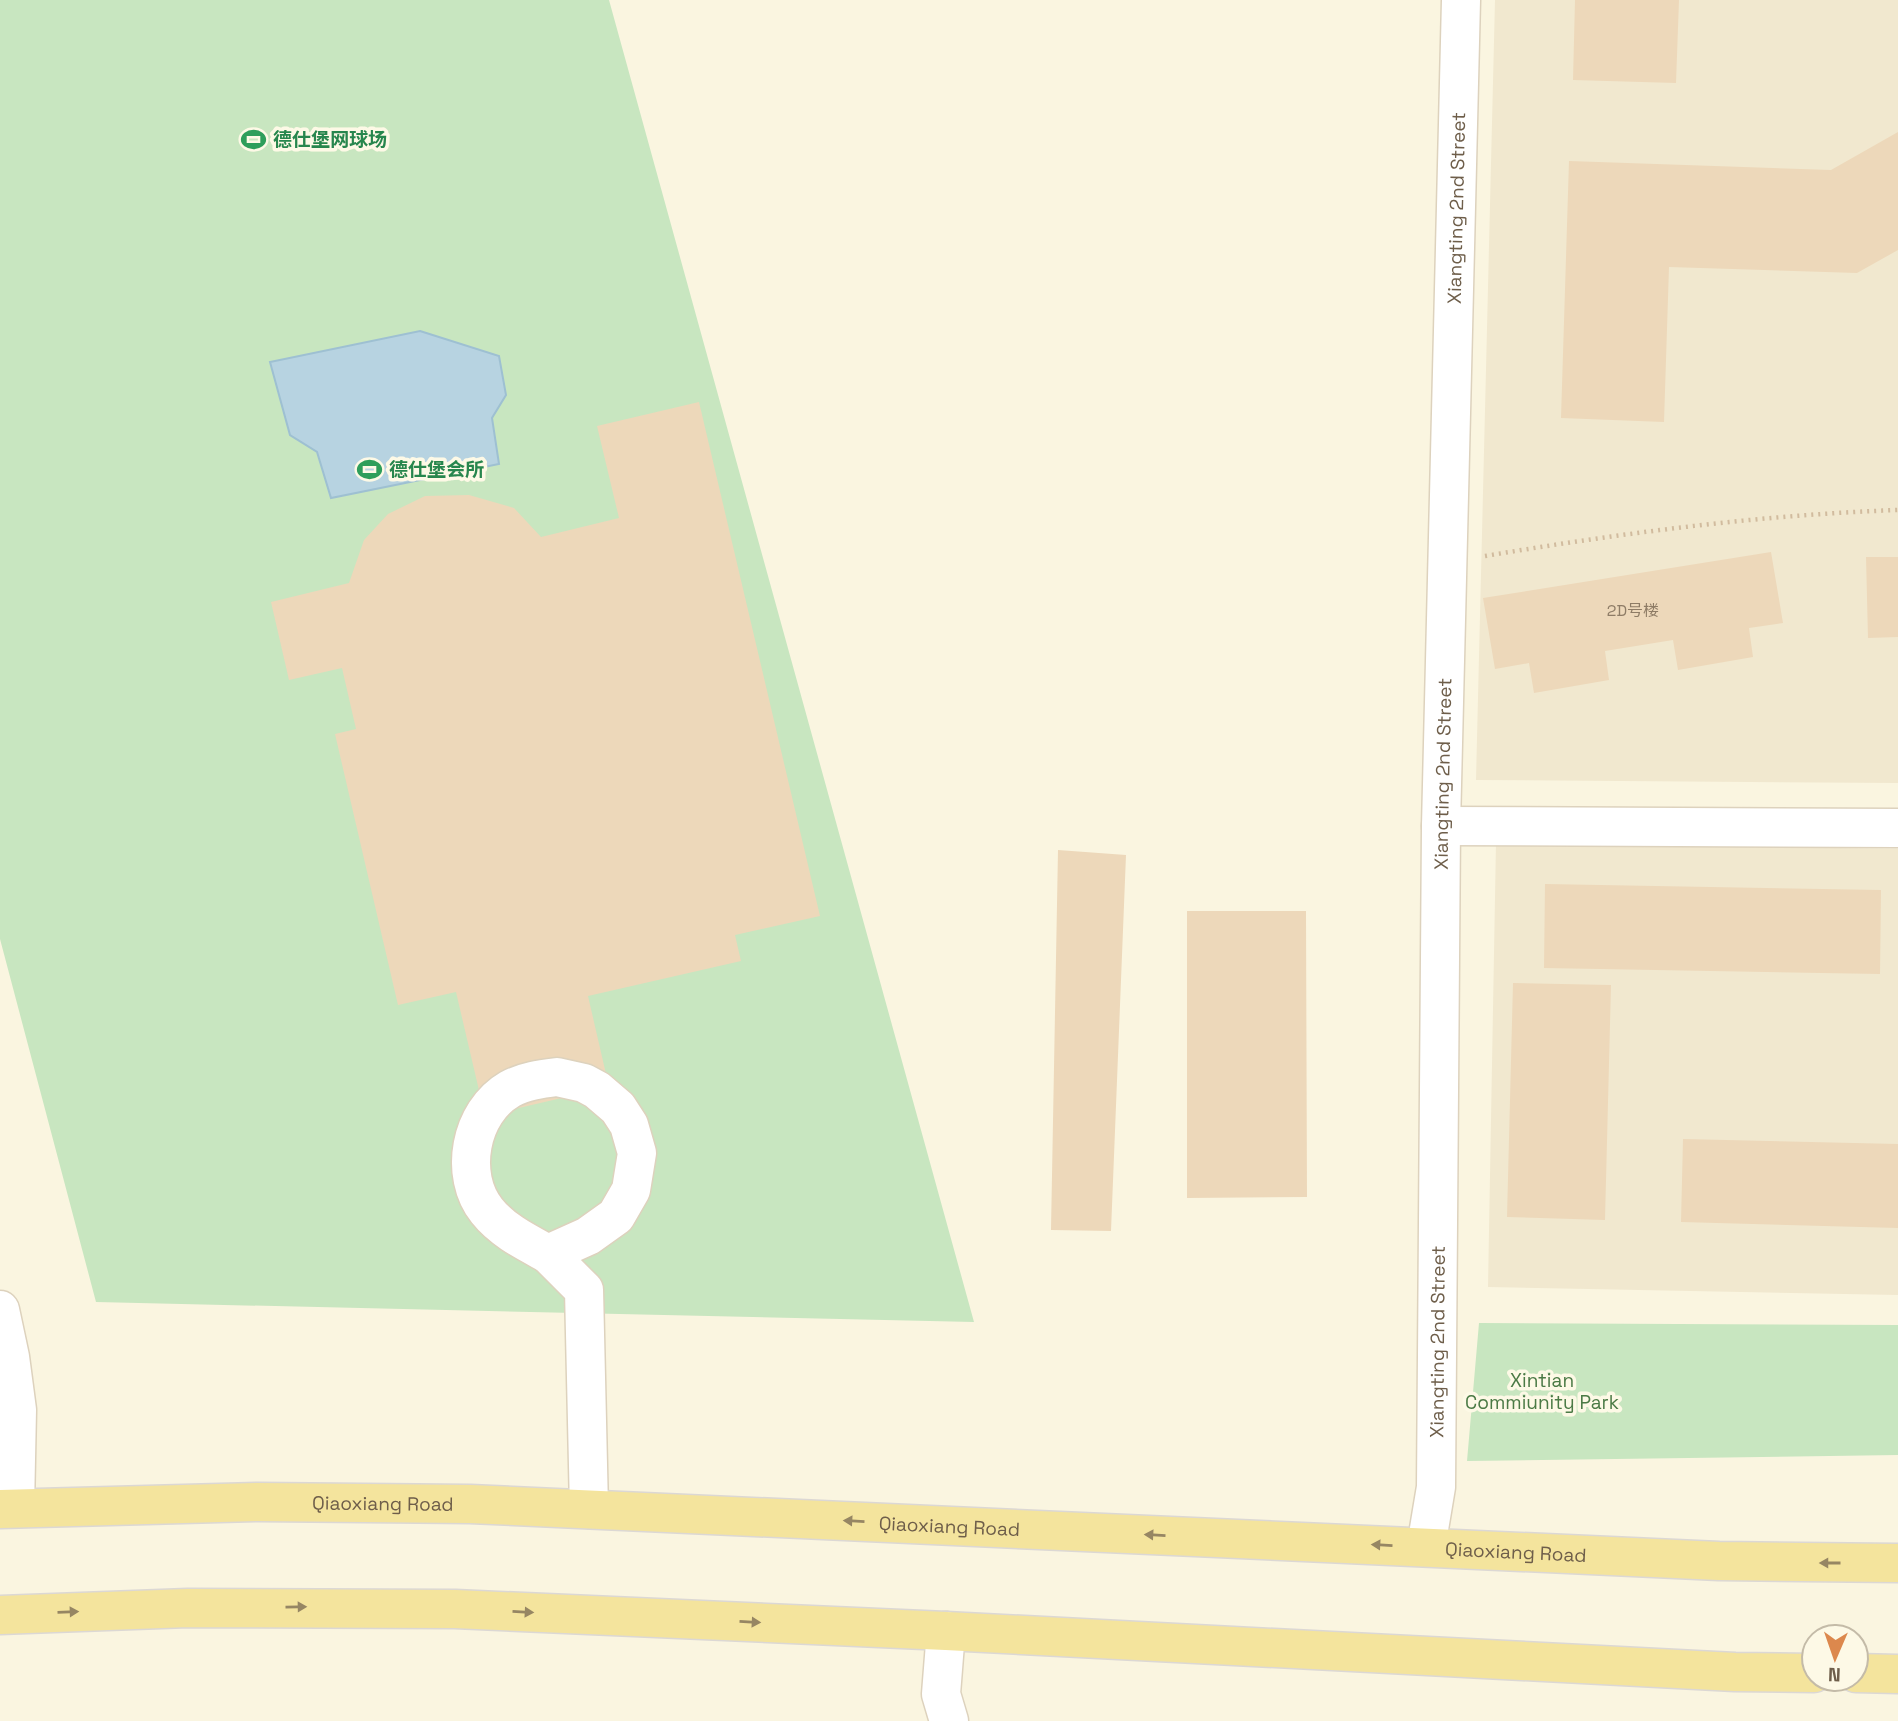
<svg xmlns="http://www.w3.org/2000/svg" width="1898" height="1721" font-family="'Space Grotesk','Noto Sans SC',sans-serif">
<rect width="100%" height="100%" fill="#faf5e0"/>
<path fill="#f1e8cf" d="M 1495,0 L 1898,0 L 1898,783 L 1476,780 Z
M 1496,842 L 1898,849 L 1898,1295 L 1488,1287 Z"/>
<path fill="#c8e6c0" d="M 0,0 L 609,0 L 974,1322 L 96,1302 L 0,939 Z
M 1479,1323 L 1898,1325 L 1898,1455 L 1467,1461 Z"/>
<path fill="#b7d3e1" stroke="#9ec0d2" stroke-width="2" d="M 420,331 L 499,356 L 506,395 L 492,418 L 499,464 L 331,498 L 317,452 L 290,435 L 270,362 Z"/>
<path fill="#edd8ba" d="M 1575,0 L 1679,0 L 1676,83 L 1573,80 Z
M 1898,132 L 1898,250 L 1857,273 L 1669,267 L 1664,422 L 1561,418 L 1569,161 L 1831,170 Z
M 699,402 L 820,916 L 735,935 L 741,961 L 588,996 L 609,1087 L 485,1116 L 456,992 L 398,1005 L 335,734 L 356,729 L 342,668 L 289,680 L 271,602 L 349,583 L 364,540 L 388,514 L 425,496 L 469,495 L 514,508 L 541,537 L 619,518 L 597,426 Z
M 1771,552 L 1783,623 L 1749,628 L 1753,657 L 1678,670 L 1673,640 L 1605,651 L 1609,680 L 1534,693 L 1529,663 L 1495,669 L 1483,598 Z
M 1866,557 L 1898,557 L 1898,637 L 1868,638 Z
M 1058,850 L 1126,855 L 1111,1231 L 1051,1230 Z
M 1545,884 L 1881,890 L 1880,974 L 1544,968 Z
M 1187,911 L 1306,911 L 1307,1197 L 1187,1198 Z
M 1513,983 L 1611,985 L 1605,1220 L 1507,1217 Z
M 1683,1139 L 1898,1144 L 1898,1228 L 1681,1222 Z"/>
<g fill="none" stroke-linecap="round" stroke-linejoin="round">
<defs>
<g id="minor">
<path d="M 1441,826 L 1898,828"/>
<path d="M 557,1077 L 584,1083 L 597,1090 L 618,1108 L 629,1125 L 637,1153 L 631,1190 L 616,1216 L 588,1236 L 548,1254 C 526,1242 503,1231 487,1211 C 458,1175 470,1112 510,1089 C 525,1081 541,1079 557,1077 Z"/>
<path d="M 548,1254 L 584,1290 L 589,1509"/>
<path d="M 0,1310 L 10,1357 L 17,1410 L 15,1508"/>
<path id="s1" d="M 1426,1547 L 1436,1487 L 1441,826 L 1461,0"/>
<path d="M 946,1631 L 941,1694 L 949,1721"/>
</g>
<g id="major">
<path id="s2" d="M 0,1509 L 258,1502 L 470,1504 L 1719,1561 L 1898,1563"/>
<path d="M 0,1615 L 188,1608 L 455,1609 L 946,1631 L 1735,1672 L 1814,1673"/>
<path d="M 1856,1673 L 1898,1674"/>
</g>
</defs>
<use href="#minor" stroke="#ddd2bd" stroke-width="41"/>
<use href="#major" stroke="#dcd8d4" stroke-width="41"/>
<path stroke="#d1bb9e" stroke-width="4.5" stroke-dasharray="2 5" stroke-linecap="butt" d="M 1485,556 C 1623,533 1759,515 1898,510"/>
<use href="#minor" stroke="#fff" stroke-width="38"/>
<use href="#major" stroke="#f4e49d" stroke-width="38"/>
</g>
<defs><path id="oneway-solid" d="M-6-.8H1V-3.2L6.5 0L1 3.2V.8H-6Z" transform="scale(1.75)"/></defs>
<g fill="#968663">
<use href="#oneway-solid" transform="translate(854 1521) rotate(-177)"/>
<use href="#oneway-solid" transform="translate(1155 1535) rotate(-177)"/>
<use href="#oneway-solid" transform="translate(1382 1545) rotate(-177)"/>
<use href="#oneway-solid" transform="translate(1830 1563) rotate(-180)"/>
<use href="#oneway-solid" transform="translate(296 1607) rotate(-1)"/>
<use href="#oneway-solid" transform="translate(68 1612) rotate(-2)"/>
<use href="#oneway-solid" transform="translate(523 1612) rotate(3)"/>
<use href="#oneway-solid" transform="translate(750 1622) rotate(3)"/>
</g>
<defs>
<symbol id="stadium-bare" viewBox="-9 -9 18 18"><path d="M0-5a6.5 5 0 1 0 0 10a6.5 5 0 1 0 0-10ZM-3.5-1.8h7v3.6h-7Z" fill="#2e9e5b" stroke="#fdf9e6" stroke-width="2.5" paint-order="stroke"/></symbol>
</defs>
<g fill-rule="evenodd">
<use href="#stadium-bare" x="236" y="122" width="35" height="35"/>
<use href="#stadium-bare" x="352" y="452" width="35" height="35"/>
</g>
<g text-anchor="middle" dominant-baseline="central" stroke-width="7" stroke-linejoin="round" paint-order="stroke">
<g font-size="16" fill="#8e7c66">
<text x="1633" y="610">2D号楼</text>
</g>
<g font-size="19" font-weight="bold" fill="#27864d" stroke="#fdf9e6" text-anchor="start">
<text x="273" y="139">德仕堡网球场</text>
<text x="389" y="469">德仕堡会所</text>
</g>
<g font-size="19" fill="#6e5e4a" stroke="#fdf9e6">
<text stroke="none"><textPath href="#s1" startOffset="1340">Xiangting 2nd Street</textPath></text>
<text stroke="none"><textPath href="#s1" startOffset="774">Xiangting 2nd Street</textPath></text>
<text stroke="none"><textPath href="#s1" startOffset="206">Xiangting 2nd Street</textPath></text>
<text stroke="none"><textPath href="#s2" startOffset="383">Qiaoxiang Road</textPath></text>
<text stroke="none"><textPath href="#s2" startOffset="950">Qiaoxiang Road</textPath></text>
<text stroke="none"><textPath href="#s2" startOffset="1517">Qiaoxiang Road</textPath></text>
</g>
<g font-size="19" fill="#4b7a45" stroke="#fdf9e6">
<text x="1542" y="1380">Xintian<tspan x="1542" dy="22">Commiunity Park</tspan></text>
</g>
</g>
<g transform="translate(1835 1658) rotate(182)"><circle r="33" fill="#fdf9e6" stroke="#c4bba8" stroke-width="2"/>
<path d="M0-5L12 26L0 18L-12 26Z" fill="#dc884d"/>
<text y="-10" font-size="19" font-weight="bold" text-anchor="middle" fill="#6e5e4a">N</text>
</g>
</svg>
